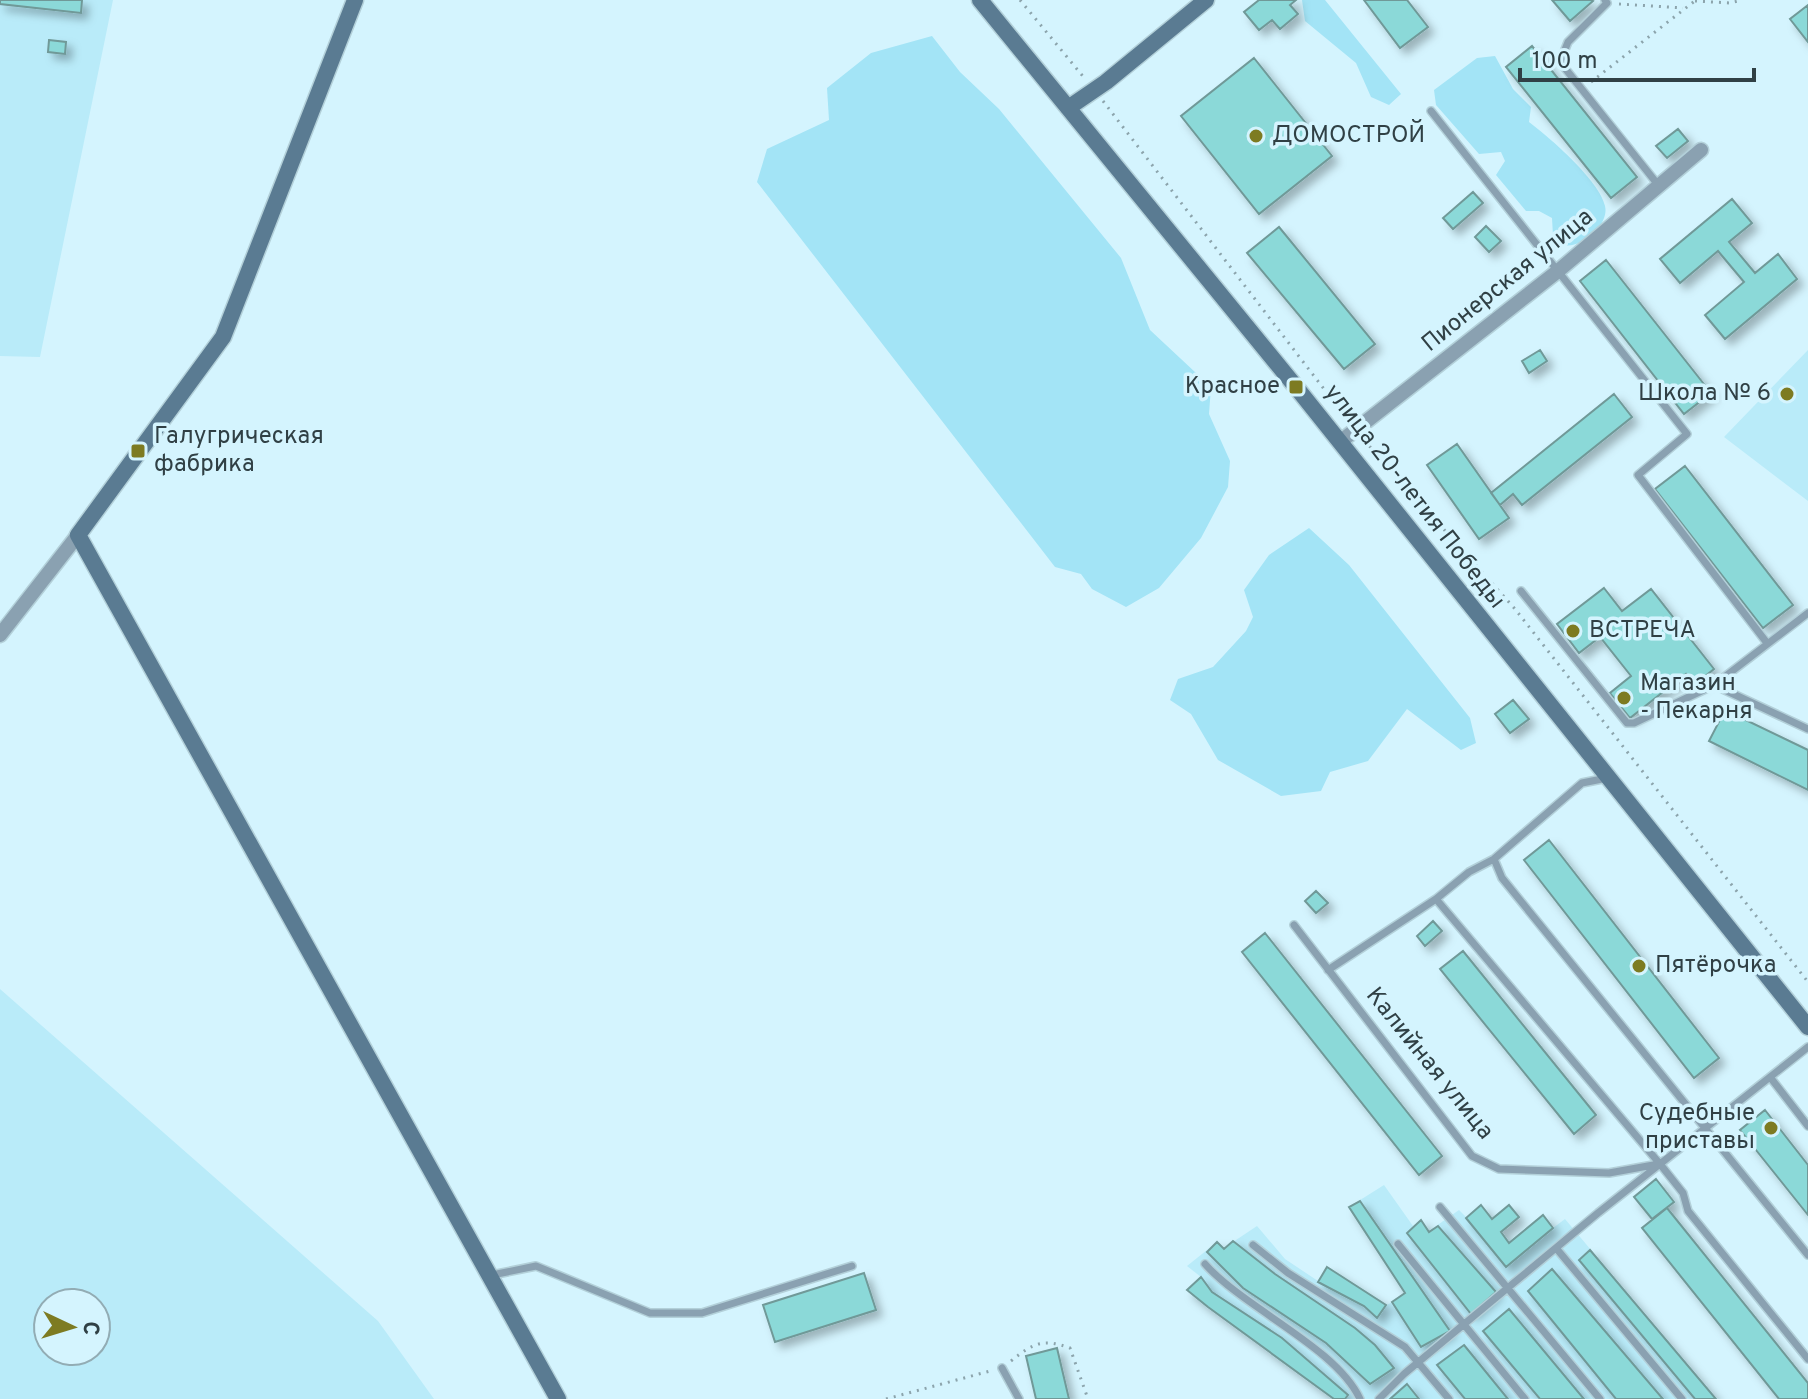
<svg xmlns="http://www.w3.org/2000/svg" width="1808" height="1399" font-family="Overpass,sans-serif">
<defs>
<filter id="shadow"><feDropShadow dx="6" dy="6" stdDeviation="4" flood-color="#0004"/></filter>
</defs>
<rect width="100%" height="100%" fill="#d4f4fe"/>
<path fill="#b9ebf9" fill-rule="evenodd" d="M 0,0 L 113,0 L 40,357 L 0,356 Z
M 1808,350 L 1808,501 L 1724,437 Z
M 0,989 L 378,1321 L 434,1399 L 0,1399 ZM 48,1303 L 96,1303 L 96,1351 L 48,1351 Z
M 1384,1185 L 1413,1226 L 1421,1220 L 1429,1231 L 1459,1210 L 1466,1217 L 1481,1205 L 1492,1218 L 1509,1205 L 1519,1217 L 1501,1232 L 1509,1242 L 1543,1215 L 1553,1228 L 1565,1219 L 1716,1399 L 1334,1399 L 1187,1290 L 1201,1277 L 1187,1266 L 1217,1242 L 1224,1248 L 1257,1226 L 1285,1259 L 1318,1281 L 1327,1267 L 1387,1305 L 1392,1302 L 1408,1290 L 1349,1207 Z"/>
<path fill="#a3e4f6" d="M 1302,0 L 1325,0 L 1401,94 L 1389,105 L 1371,97 L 1356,63 L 1305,21 Z
M 932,36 L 960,72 L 999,109 L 1121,258 L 1150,330 L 1211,387 L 1209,414 L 1230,461 L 1228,487 L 1201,538 L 1159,588 L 1126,607 L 1092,589 L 1081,574 L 1055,567 L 757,182 L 767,149 L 829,120 L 827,88 L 871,53 Z
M 1495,56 L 1513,89 L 1531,107 L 1529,122 C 1549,137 1600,181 1605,206 C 1607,214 1603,223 1597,229 C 1585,242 1577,246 1559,246 L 1553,236 L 1552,218 L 1539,211 L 1526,211 L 1496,175 L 1505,161 L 1501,152 L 1479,154 L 1436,105 L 1434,90 L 1477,58 Z
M 1309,528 L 1349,565 L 1470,718 L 1476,743 L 1461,750 L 1407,709 L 1368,761 L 1330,772 L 1321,791 L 1281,796 L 1218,760 L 1191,714 L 1170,700 L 1178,679 L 1213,667 L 1246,631 L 1253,617 L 1244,590 L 1269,555 Z"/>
<path fill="#8bd9d8" stroke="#709998" stroke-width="2" filter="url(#shadow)" d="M 0,0 L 82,0 L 81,13 L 0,4 Z
M 1259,0 L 1296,0 L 1290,5 L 1298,14 L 1280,29 L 1272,20 L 1259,30 L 1244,12 Z
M 1364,0 L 1407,0 L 1428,27 L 1400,48 Z
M 1552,0 L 1591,0 L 1593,1 L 1570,21 Z
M 1808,5 L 1808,42 L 1790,19 Z
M 49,40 L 66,42 L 65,54 L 48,52 Z
M 1532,46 L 1637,177 L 1611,198 L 1506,67 Z
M 1254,58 L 1332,156 L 1259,214 L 1181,116 Z
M 1678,129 L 1688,141 L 1667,158 L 1656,146 Z
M 1473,192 L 1483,203 L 1453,229 L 1443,218 Z
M 1732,199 L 1752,223 L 1729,242 L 1755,273 L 1778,254 L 1797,279 L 1725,339 L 1705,315 L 1744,282 L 1718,251 L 1680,283 L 1660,259 Z
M 1486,226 L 1501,241 L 1489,252 L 1475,237 Z
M 1279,227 L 1375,344 L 1344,369 L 1247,253 Z
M 1606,260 L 1711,393 L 1684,414 L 1580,281 Z
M 1540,350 L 1547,361 L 1529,373 L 1522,361 Z
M 1614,394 L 1632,417 L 1522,505 L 1513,494 L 1500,505 L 1491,493 Z
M 1457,444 L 1509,518 L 1479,539 L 1427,465 Z
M 1685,466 L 1793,605 L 1763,628 L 1655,489 Z
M 1604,588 L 1622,611 L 1651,589 L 1714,669 L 1694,685 L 1686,674 L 1630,718 L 1610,693 L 1631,676 L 1600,637 L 1579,653 L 1557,624 Z
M 1513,700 L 1529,719 L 1510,733 L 1495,714 Z
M 1725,710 L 1808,750 L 1808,790 L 1709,741 Z
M 1549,840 L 1719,1058 L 1694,1078 L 1524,860 Z
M 1316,891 L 1328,903 L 1316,913 L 1305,901 Z
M 1433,921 L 1442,931 L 1425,946 L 1417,936 Z
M 1265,933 L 1442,1156 L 1419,1175 L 1242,952 Z
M 1463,951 L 1596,1115 L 1574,1134 L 1440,969 Z
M 1765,1110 L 1808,1165 L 1808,1215 L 1740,1130 Z
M 1656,1179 L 1674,1202 L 1652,1219 L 1634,1197 Z
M 1360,1201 L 1450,1331 L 1421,1347 L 1392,1302 L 1405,1293 L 1349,1207 Z
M 1481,1205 L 1492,1219 L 1509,1205 L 1519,1217 L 1501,1232 L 1509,1243 L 1543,1215 L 1553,1228 L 1506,1267 L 1466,1218 Z
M 1667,1208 L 1808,1383 L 1808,1399 L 1779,1399 L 1642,1228 Z
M 1421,1220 L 1429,1232 L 1438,1226 L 1496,1292 L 1471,1314 L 1407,1233 Z
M 1233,1241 L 1275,1274 L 1355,1328 L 1375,1345 L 1394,1368 L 1370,1384 L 1326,1343 L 1243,1288 L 1207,1252 L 1217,1242 L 1224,1249 Z
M 1590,1250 L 1716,1399 L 1695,1399 L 1579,1260 Z
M 1327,1267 L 1386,1305 L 1377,1318 L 1364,1306 L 1318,1282 Z
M 1552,1269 L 1663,1399 L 1616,1399 L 1528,1291 Z
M 864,1273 L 876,1310 L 775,1342 L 763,1305 Z
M 1201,1277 L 1212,1292 L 1282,1338 L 1348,1395 L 1345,1399 L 1334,1399 L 1208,1307 L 1187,1290 Z
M 1509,1309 L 1584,1399 L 1540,1399 L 1483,1331 Z
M 1464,1345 L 1508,1399 L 1465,1399 L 1437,1365 Z
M 1057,1348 L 1069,1399 L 1036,1399 L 1026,1356 Z
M 1407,1384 L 1419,1399 L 1390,1399 Z"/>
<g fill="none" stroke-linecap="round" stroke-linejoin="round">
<defs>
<path id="lane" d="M 1605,0 L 1607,3 L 1568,42 L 1560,62 L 1659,186
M 1431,111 L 1687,434 L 1638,475 L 1767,643
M 1521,591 L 1627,723 L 1634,723 L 1714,685 L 1808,613
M 1714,685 L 1808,729
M 1494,859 L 1502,878 L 1808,1255
M 1436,899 L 1660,1164 L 1683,1193 L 1688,1211 L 1808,1359
M 1294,925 L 1472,1156 L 1499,1169 L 1609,1173 L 1659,1164
M 1328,970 L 1436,899 L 1469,872 L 1494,859 L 1582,783 L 1607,778
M 1770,1077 L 1808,1126
M 1440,1207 L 1600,1399
M 1398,1244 L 1525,1399
M 1253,1245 L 1288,1273 L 1405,1347 L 1449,1399
M 1556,1248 L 1682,1399
M 1205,1264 C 1245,1309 1336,1347 1360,1399
M 492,1275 L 536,1266 L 650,1313 L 702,1313 L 852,1266
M 1002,1368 L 1019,1399
M 1379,1399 L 1404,1374 L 1598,1213 L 1808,1047"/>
<path id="street" d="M 1340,442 L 1558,271 L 1701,150
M 0,635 L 78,535"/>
<path id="secondary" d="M 355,0 L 223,337 L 78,535 L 558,1399
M 980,0 L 1296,387 L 1808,1027
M 1068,108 L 1106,82 L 1206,0"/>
</defs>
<use href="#lane" stroke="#b3d0d9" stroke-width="10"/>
<use href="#street" stroke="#b3d0d9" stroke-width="17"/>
<use href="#secondary" stroke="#b3d0d9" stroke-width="19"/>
<path stroke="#8ca4ac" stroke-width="3" stroke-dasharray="2 6" stroke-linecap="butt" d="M 1020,0 L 1086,80
M 1695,1 L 1730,3 L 1742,0
M 1619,4 L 1683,8
M 1591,82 L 1696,0
M 1103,101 L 1347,419
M 1364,440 L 1515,609 L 1808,982
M 1011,1361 C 1033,1343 1043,1338 1070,1348 L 1088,1399
M 886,1399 L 990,1371"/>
<use href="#lane" stroke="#8aa1b1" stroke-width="7"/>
<use href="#street" stroke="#8aa1b1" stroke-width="14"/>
<use href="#secondary" stroke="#5a7b92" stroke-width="16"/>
</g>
<g fill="#7d7b22" stroke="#d4f4fe" stroke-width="3">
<circle cx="1256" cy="136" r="8"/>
<rect x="1288" y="379" width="16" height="16" rx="4"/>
<circle cx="1787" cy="394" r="8"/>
<rect x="130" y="443" width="16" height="16" rx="4"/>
<circle cx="1573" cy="631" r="8"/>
<circle cx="1624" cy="698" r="8"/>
<circle cx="1639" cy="966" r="8"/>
<circle cx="1771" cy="1128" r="8"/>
</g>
<g text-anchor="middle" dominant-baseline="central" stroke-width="7" stroke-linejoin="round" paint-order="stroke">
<g font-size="24" fill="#304045" stroke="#d4f4fe" text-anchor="start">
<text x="1272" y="136">ДОМОСТРОЙ</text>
<text x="1280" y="387" text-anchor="end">Красное</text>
<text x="1771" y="394" text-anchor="end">Школа № 6</text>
<text x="154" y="437">Галугрическая<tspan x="154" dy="28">фабрика</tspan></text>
<text x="1589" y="631">ВСТРЕЧА</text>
<text x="1640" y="684">Магазин<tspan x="1640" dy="28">- Пекарня</tspan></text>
<text x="1655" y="966">Пятёрочка</text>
<text x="1755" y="1114" text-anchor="end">Судебные<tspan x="1755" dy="28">приставы</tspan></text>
</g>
<g font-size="24" fill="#304045" stroke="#d4f4fe">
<text transform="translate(1508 281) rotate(-39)">Пионерская улица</text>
<text transform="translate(1414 497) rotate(52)">улица 20-летия Победы</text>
<text transform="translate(1429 1064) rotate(51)">Калийная улица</text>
</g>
</g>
<g transform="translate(72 1327) rotate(94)"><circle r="38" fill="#d4f4fe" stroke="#92acb4" stroke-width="2"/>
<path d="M0-6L14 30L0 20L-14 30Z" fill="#7d7b22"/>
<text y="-12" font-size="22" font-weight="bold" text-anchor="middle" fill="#304045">С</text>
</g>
<path d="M1520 68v12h234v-12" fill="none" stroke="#304045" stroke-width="4"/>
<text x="1532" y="68" font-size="24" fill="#304045" stroke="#d4f4fe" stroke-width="6" paint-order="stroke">100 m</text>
</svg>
